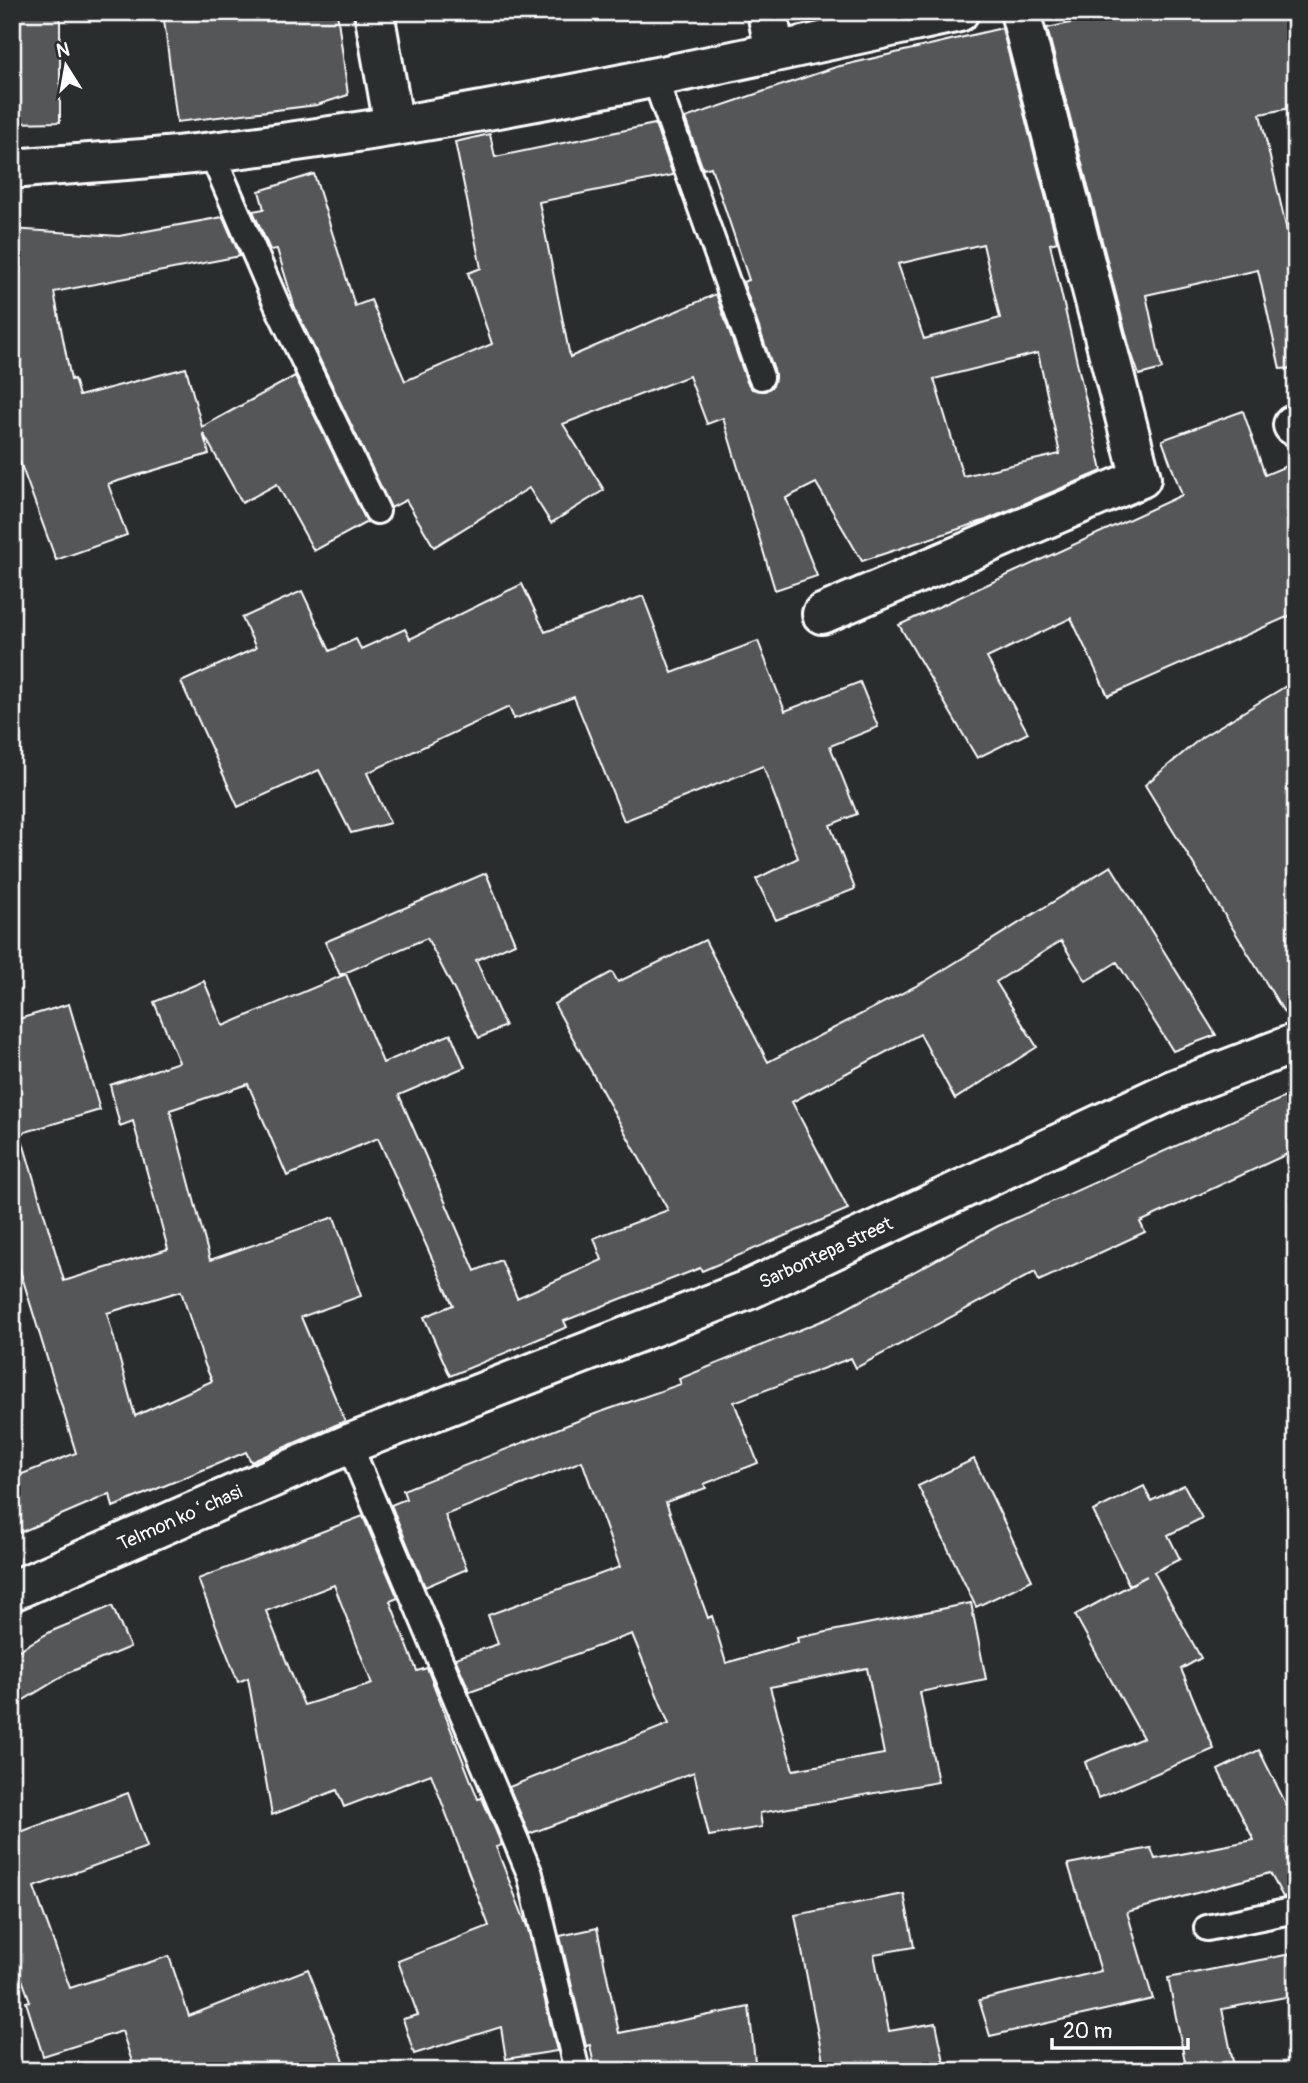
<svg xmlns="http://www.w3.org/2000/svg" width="1308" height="2083" font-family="Pangolin,sans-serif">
<rect width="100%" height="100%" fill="#2a2d2e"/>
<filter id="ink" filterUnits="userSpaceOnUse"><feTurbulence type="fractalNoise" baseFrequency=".0143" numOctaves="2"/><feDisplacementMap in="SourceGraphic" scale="14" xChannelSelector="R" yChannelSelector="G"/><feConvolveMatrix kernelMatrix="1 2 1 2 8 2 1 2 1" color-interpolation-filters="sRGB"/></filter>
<g filter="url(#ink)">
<path fill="#555758" stroke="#fff" stroke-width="2" fill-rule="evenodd" d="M 12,12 L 60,12 L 60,122 L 12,123 Z
M 163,12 L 337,12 L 348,95 L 317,105 L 177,122 Z
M 1121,12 L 1296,12 L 1296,107 L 1260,114 L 1296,270 L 1296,368 L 1280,369 L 1258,270 L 1146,295 L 1162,369 L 1139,375 L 1130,349 L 1047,28 Z
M 1002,28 L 1057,242 L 1050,244 L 1102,471 L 986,520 L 862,561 L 816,483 L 786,498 L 817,576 L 775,590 L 723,418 L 707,424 L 689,376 L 563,424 L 604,490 L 551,523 L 529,488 L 434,547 L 406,500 L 391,508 L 295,308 L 277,249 L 270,250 L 253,211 L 264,209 L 259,191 L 314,174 L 355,306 L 371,300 L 405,381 L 492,344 L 468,273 L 481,268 L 455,142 L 490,134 L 495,157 L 655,124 L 673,175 L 539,202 L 570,357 L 716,294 L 747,382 L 752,389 L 765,391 L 773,386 L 775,373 L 743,282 L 749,280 L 711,167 L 703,169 L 685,118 L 836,67 ZM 983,244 L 1000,318 L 924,339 L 898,264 ZM 1038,353 L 1060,454 L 963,476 L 934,379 Z
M 223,217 L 240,256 L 54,292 L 71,380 L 74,379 L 79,396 L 186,368 L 202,427 L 295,376 L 367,522 L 314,551 L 277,484 L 242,503 L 203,433 L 209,454 L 108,484 L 127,535 L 56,560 L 20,462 L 12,463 L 12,229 L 119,236 Z
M 1243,411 L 1265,475 L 1296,462 L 1296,613 L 1108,696 L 1071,618 L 987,658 L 1028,733 L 977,758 L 899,625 L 1182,495 L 1162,440 Z
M 522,584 L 545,632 L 643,596 L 672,673 L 758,641 L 785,711 L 860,682 L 878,727 L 830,746 L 857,814 L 830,825 L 855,889 L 776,920 L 756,879 L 798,858 L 763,766 L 624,821 L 574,697 L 514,719 L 509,707 L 367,773 L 390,823 L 351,833 L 319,770 L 238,807 L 181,682 L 256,648 L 242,618 L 302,591 L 330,651 L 356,639 L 361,649 L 405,629 L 410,639 Z
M 1296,680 L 1296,1022 L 1290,1022 L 1145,785 L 1202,737 Z
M 1111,866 L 1216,1035 L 1173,1051 L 1117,962 L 1086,981 L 1061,941 L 996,982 L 1037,1047 L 955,1099 L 920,1034 L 792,1102 L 848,1209 L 702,1271 L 700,1268 L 564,1321 L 567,1327 L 450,1376 L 424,1317 L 453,1305 L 378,1138 L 287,1176 L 248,1084 L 170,1110 L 210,1260 L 334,1217 L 361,1296 L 301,1317 L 345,1421 L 251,1462 L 246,1452 L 113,1507 L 110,1494 L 12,1536 L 12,1478 L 76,1453 L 12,1244 L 12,1140 L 22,1139 L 64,1281 L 168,1249 L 133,1121 L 120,1126 L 110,1085 L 179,1062 L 154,1002 L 204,981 L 223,1026 L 346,974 L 383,1063 L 451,1034 L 465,1067 L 399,1095 L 475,1271 L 501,1260 L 517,1298 L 602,1260 L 594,1238 L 668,1210 L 554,1004 L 612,972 L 618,982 L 705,940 L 768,1062 L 924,982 ZM 181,1291 L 205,1365 L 212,1381 L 135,1416 L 107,1313 Z
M 486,873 L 515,943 L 476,960 L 505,1026 L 479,1038 L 427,938 L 340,975 L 325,942 Z
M 69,1004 L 100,1110 L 12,1136 L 12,1021 Z
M 1296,1092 L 1296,1150 L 1140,1222 L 1145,1232 L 1039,1281 L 1035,1272 L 856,1368 L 851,1358 L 734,1402 L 758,1463 L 704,1484 L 706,1488 L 666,1502 L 708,1618 L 712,1616 L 726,1663 L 798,1642 L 797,1638 L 971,1603 L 986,1679 L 920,1692 L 938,1782 L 760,1813 L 762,1827 L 709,1836 L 694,1772 L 529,1834 L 509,1787 L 669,1724 L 632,1634 L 470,1692 L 455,1658 L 498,1644 L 488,1615 L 620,1567 L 582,1461 L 445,1515 L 467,1569 L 425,1587 L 391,1505 L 406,1499 L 403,1490 L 595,1414 L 681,1384 L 679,1379 L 829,1318 L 998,1226 ZM 867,1668 L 884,1754 L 793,1770 L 770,1687 Z
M 974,1459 L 1032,1580 L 976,1607 L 918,1486 Z
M 1184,1485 L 1202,1518 L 1168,1535 L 1180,1559 L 1154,1572 L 1201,1658 L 1181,1669 L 1214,1749 L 1098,1798 L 1085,1762 L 1143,1738 L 1075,1615 L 1147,1576 L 1129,1585 L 1093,1511 L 1144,1486 L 1151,1501 Z
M 363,1516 L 398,1598 L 390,1601 L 417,1671 L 427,1668 L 478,1799 L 482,1798 L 502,1845 L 496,1847 L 528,1929 L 557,2051 L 506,2059 L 501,2027 L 414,2054 L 403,2019 L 418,2015 L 398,1961 L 489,1926 L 431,1774 L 344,1807 L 337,1790 L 272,1815 L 248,1678 L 238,1682 L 198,1579 ZM 334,1585 L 372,1684 L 304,1705 L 266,1611 Z
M 112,1606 L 130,1647 L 70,1672 L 12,1707 L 12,1654 L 52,1631 Z
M 1259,1750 L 1296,1824 L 1296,1895 L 1283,1897 L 1270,1873 L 1127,1912 L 1153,1999 L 990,2036 L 979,2000 L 1101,1971 L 1068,1864 L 1151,1848 L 1155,1859 L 1254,1840 L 1218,1770 Z
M 128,1793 L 147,1847 L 34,1887 L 70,1988 L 169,1956 L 189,2016 L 308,1969 L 345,2064 L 324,2071 L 135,2071 L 122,2031 L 43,2056 L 26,2002 L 30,2001 L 12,1952 L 12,1835 Z
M 904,1894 L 914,1947 L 874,1954 L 889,2031 L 936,2023 L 946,2071 L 825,2071 L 795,1915 Z
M 597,1928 L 619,2033 L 749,2007 L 756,2071 L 595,2071 L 590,2045 L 586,2046 L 560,1936 Z
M 1296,1953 L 1296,1995 L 1222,2009 L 1235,2071 L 1187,2071 L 1168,1978 Z"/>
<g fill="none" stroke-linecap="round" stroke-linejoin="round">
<defs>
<path id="service" d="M 655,79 L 761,377
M 211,152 L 278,307 L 377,511
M 349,1444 L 530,1874 L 577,2071
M 1207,1928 L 1296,1910"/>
<path id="minor" d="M 374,12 L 394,126
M 767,12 L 775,52
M 12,169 C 79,163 146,160 212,152 C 464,122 712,66 959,12
M 1293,425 L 1296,424
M 822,614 L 1141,478 L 1020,12"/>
<path id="tertiary" d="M 12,1591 L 349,1444 L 750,1289 L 1175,1089 L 1296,1043"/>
</defs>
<use href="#service" stroke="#fff" stroke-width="30"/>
<use href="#minor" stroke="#fff" stroke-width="44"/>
<use href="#tertiary" stroke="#fff" stroke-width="44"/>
<use href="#service" stroke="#2a2d2e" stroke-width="24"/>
<use href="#minor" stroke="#2a2d2e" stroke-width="38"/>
<use href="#tertiary" stroke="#2a2d2e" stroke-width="38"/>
</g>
</g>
<g text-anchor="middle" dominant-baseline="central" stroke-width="5" stroke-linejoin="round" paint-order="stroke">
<g font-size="19" fill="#fff" stroke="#2a2d2e">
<text transform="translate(826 1253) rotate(-25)">Sarbontepa street</text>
<text transform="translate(180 1518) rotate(-24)">Telmon koʻchasi</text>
</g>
</g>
<rect width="1308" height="2083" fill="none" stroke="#2a2d2e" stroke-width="42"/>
<rect x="21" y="21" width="1266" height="2041" fill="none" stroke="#fff" stroke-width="2.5" filter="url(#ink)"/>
<g transform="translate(66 66) rotate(349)" stroke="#2a2d2e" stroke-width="5" paint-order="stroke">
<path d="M0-5L12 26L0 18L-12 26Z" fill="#ffffff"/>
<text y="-10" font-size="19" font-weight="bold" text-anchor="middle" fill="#ffffff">N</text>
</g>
<path d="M1052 2038v10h136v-10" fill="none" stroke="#ffffff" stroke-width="3.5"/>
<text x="1063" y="2038" font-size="21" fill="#ffffff" stroke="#2a2d2e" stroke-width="5" paint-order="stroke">20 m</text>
</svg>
